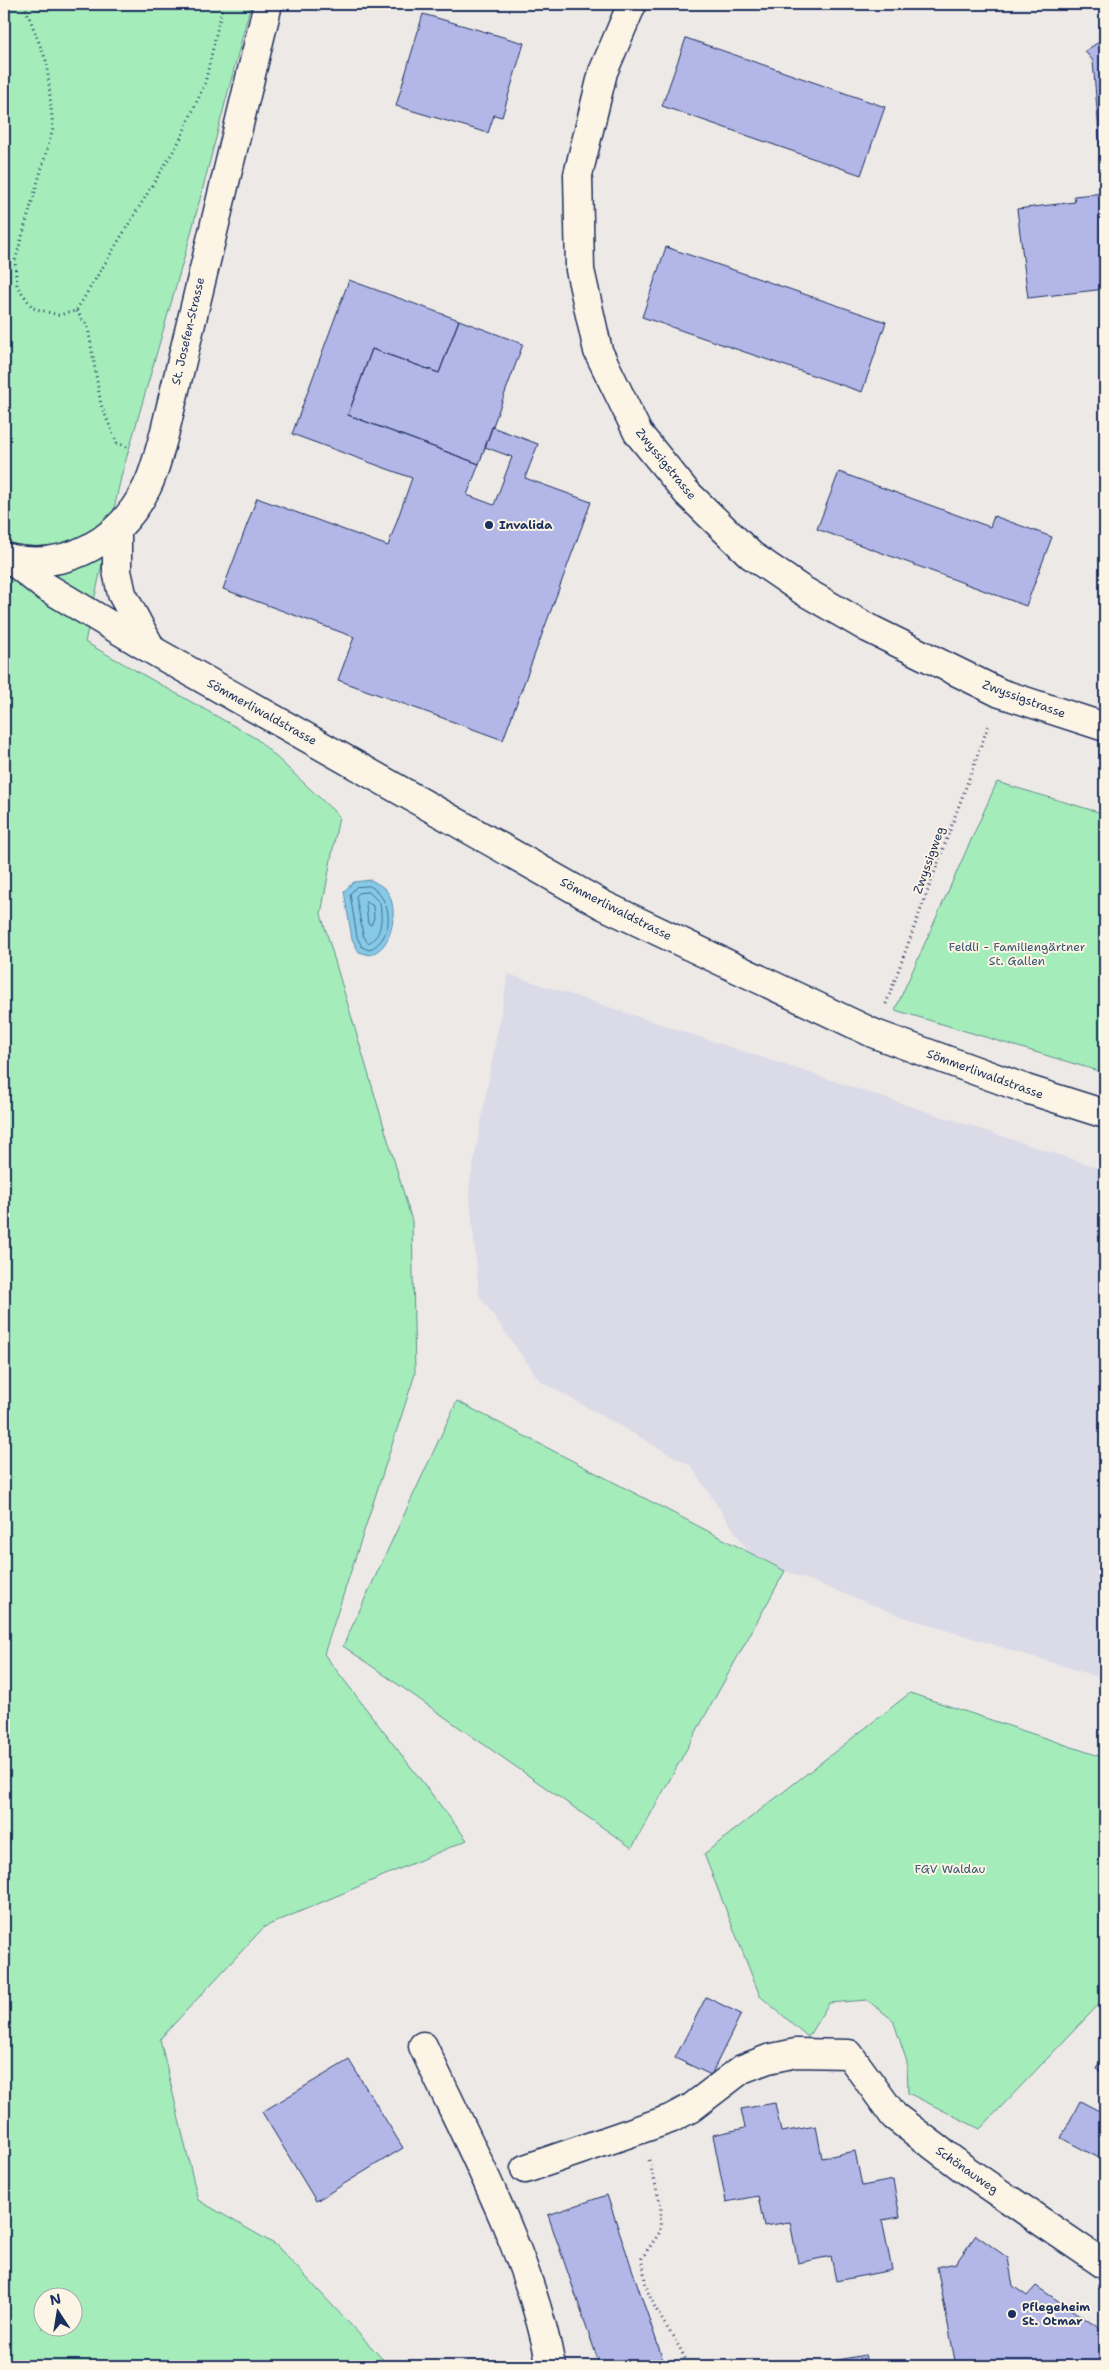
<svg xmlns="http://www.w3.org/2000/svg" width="1109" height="2370" font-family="'Shantell Sans',sans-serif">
<rect width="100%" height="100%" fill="#ede9e6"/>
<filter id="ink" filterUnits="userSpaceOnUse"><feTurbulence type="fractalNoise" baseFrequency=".02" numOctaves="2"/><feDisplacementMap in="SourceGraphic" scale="10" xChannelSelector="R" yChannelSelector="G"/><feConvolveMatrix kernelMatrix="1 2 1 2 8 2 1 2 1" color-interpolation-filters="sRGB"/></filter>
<g filter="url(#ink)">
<path fill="#dbdae7" d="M 508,974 L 1105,1170 L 1105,1679 L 907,1618 L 785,1571 L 748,1551 L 691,1466 L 540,1381 L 479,1295 L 469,1188 Z"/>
<path fill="#a4edbb" stroke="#608e8c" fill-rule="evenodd" d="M 4,4 L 251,4 L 190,237 L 121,477 L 85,642 L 257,739 L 339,816 L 321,914 L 412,1221 L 415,1374 L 324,1654 L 467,1840 L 264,1927 L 160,2039 L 198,2200 L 276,2245 L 389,2366 L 4,2366 ZM 42,2298 L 72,2298 L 72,2328 L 42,2328 Z
M 997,782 L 1105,814 L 1105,1073 L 895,1010 Z
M 457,1401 L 785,1571 L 632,1848 L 343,1646 Z
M 910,1693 L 1105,1758 L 1105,1998 L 980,2129 L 908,2093 L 907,2062 L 893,2020 L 867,2000 L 829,2003 L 808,2037 L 760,1996 L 704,1854 Z"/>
<path fill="#86cae7" stroke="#5b8cb0" d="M 371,880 C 376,883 382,886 385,889 C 398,903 394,933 383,946 C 380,950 374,953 370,955 L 359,952 L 352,939 L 344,891 L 354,882 Z"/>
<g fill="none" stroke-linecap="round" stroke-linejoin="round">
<path stroke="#466d95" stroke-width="1" d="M 370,886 C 394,900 395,938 369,950 L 362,947 L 357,937 L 350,894 L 356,887 Z
M 369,892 L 380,903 C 382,917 383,936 368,943 L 363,935 L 356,896 L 359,893 Z
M 366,901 L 373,906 L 374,918 L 371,925 L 368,923 Z"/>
</g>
<path fill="#b2b7e8" stroke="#1b2f5e" d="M 423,14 L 524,43 L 502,117 L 494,115 L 488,133 L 396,106 Z
M 686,38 L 885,107 L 861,175 L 662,106 Z
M 1105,38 L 1105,193 L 1104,193 L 1093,61 L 1085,51 Z
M 1104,193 L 1105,289 L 1028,298 L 1017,209 L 1075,202 L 1074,196 Z
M 666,247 L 886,322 L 862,392 L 642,317 Z
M 349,280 L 459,320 L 439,373 L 372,349 L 348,415 L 479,464 L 467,495 L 494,505 L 512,457 L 485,447 L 492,427 L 538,444 L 525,478 L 591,502 L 503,740 L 338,680 L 354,637 L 223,589 L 257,498 L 388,546 L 412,478 L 292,434 Z
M 459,320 L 523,344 L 479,464 L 348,415 L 372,349 L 439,373 Z
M 839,472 L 990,527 L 994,516 L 1052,537 L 1026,606 L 817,529 Z
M 706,1997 L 741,2014 L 711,2075 L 675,2058 Z
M 1105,2052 L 1105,2074 L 1096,2069 Z
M 349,2060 L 403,2148 L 316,2201 L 262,2112 Z
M 1080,2101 L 1105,2114 L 1105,2146 L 1099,2158 L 1061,2138 Z
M 775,2103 L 781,2132 L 816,2126 L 822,2158 L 855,2151 L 862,2186 L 893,2180 L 900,2217 L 882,2220 L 892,2270 L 836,2281 L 831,2256 L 798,2263 L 790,2222 L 764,2226 L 758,2196 L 726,2202 L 713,2135 L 745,2128 L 741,2109 Z
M 607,2195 L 665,2366 L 600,2366 L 548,2215 Z
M 976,2235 L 1008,2258 L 1013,2286 L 1027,2296 L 1036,2286 L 1105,2332 L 1105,2366 L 956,2366 L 937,2267 L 956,2263 Z
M 865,2355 L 868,2366 L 805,2366 Z"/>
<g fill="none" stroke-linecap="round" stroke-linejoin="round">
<defs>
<path id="minor" d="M 632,4 L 603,72 L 578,175 L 580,270 L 598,351 L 638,433 L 687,493 L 751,555 L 802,590 L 868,628 L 1000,693 L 1105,727
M 117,530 L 117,571 L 122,594 L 152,650
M 8,558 C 67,572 121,540 147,487 C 155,471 159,452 164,435 L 268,4
M 9,558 L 43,585 L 152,650 L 603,905 L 875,1034 L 1026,1089 L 1105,1114
M 423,2046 C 470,2147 531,2257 551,2366
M 525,2169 L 670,2119 L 691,2108 L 742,2069 L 768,2059 L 796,2053 L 849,2054 L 894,2116 L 963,2168 L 1105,2265"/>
</defs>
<use href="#minor" stroke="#1b2f5e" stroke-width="31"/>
<path stroke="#1b2f5e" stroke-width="3" stroke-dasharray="1 4" stroke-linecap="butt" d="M 24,4 L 47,63 L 53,129 L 15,261 L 17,286 L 33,308 L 58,315 L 76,311 L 180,140 L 205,83 L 223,4
M 76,311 L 88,327 L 101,405 L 117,443 L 127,447
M 886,1004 L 989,724
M 649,2160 L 661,2206 L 660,2232 L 642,2258 C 644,2267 644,2277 646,2285 C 654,2315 678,2338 688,2366"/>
<use href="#minor" stroke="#fcf5e5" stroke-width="28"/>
</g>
</g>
<g fill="#1b2f5e" stroke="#fcf5e5" stroke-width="2">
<circle cx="489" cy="525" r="5"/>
<circle cx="1012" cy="2314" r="5"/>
</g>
<g text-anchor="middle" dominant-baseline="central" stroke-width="4" stroke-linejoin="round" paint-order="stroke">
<g font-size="12" fill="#1b2f5e" stroke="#fcf5e5">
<text transform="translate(188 331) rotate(-77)">St. Josefen-Strasse</text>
<text transform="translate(666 464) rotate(51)">Zwyssigstrasse</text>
<text transform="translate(1024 699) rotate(20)">Zwyssigstrasse</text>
<text transform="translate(262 712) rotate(29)">Sömmerliwaldstrasse</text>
<text transform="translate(929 860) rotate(-70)">Zwyssigweg</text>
<text transform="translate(616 909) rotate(27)">Sömmerliwaldstrasse</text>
<text transform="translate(985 1074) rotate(20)">Sömmerliwaldstrasse</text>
<text transform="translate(967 2170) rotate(35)">Schönauweg</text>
</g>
<g font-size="12" font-weight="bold" fill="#1b2f5e" stroke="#fcf5e5" text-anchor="start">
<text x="499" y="525">Invalida</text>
<text x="1022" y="2307">Pflegeheim<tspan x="1022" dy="14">St. Otmar</tspan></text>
</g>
<g font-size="12" fill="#365571" stroke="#fcf5e5">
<text x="1017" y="947">Feldli - Familiengärtner<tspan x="1017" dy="14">St. Gallen</tspan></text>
<text x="950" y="1869">FGV Waldau</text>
</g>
</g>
<rect width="1109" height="2370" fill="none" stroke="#fcf5e5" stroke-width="20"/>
<rect x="10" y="10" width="1089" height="2350" fill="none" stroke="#1b2f5e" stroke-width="2" filter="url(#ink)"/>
<g transform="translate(58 2312) rotate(348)"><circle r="24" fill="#fcf5e5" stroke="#a2a6af"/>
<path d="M0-4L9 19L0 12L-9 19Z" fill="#1b2f5e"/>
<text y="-8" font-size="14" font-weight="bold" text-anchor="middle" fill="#1b2f5e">N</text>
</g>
</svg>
